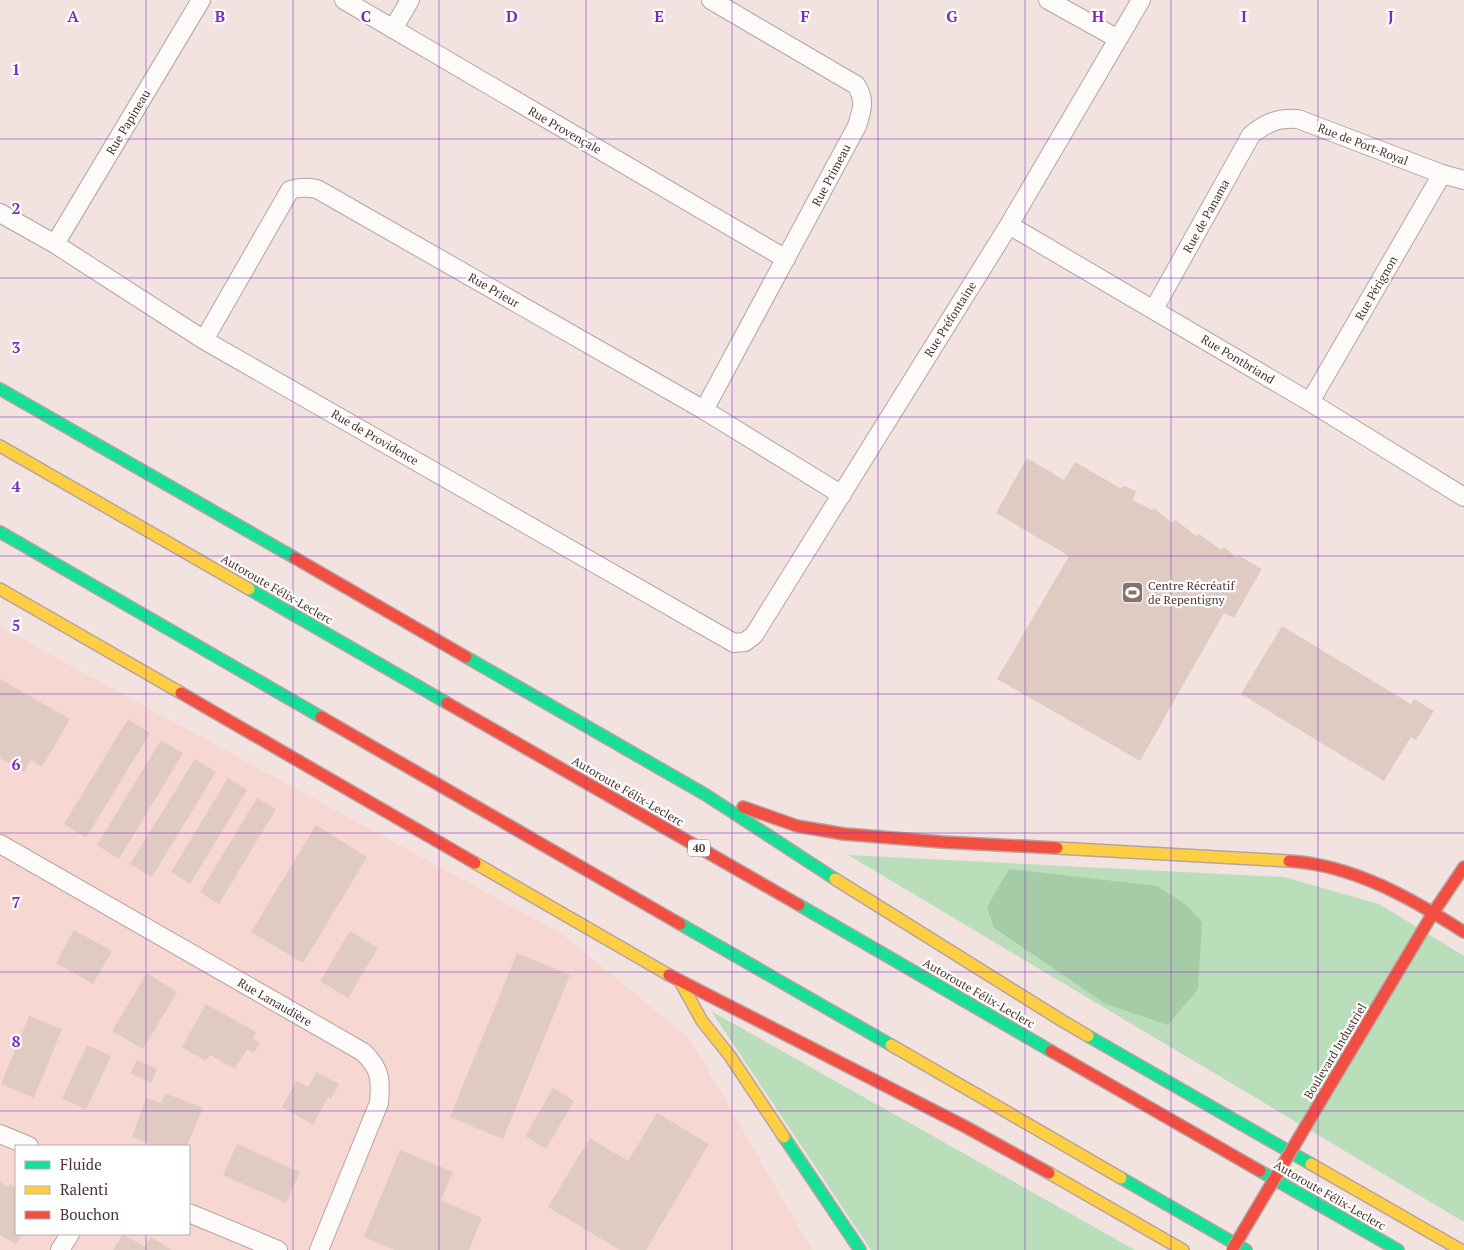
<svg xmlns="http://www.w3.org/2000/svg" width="1464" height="1250" font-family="'PT Serif',serif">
<rect width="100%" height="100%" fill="#f2e3e0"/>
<path fill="#f7d7d2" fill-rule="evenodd" d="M 0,627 L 562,934 L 690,1039 L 812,1250 L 0,1250 ZM 16,1146 L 189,1146 L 189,1234 L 16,1234 Z"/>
<path fill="#badeba" d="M 848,855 L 1284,877 L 1379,904 L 1464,956 L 1464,1222 Z
M 711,1011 L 1135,1250 L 871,1250 Z"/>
<path fill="#a6cca7" d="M 1009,869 L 1157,886 L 1185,904 L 1202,922 L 1198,989 L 1168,1025 L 1106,1004 L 994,928 L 987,907 Z"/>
<path fill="#e0cbc3" d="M 1027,458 L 1064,480 L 1075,462 L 1120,488 L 1125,486 L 1136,491 L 1133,500 L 1152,510 L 1154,508 L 1172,523 L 1176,520 L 1196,536 L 1199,534 L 1221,550 L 1224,547 L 1237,558 L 1238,555 L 1262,569 L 1234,618 L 1224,613 L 1140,761 L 997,679 L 1069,556 L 996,513 Z
M 1282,626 L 1411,704 L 1414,699 L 1434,711 L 1416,740 L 1411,737 L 1384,781 L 1241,694 Z
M 0,679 L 70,719 L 42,767 L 31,760 L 24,772 L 0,758 Z
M 128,719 L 150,733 L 86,838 L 64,824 Z
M 161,740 L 183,753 L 119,859 L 97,845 Z
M 195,759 L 216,772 L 152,877 L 130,864 Z
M 228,778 L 247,790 L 190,884 L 171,872 Z
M 257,798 L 276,809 L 219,904 L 200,892 Z
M 316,825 L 367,857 L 303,963 L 251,932 Z
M 74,930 L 112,951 L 93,984 L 56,963 Z
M 350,931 L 378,948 L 348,998 L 320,981 Z
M 517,953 L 570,975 L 503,1139 L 450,1117 Z
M 147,973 L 177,992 L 143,1049 L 112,1031 Z
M 206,1004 L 256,1032 L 253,1038 L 260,1043 L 254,1053 L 247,1049 L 235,1069 L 210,1055 L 206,1061 L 182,1047 Z
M 29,1016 L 62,1029 L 34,1098 L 1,1084 Z
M 87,1045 L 111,1056 L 86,1110 L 62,1098 Z
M 137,1060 L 157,1069 L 151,1083 L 130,1073 Z
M 316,1072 L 339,1084 L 331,1099 L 328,1097 L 313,1125 L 282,1107 L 296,1081 L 308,1087 Z
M 553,1088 L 574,1101 L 546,1149 L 525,1136 Z
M 165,1093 L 203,1108 L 187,1146 L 154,1146 L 132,1137 L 146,1098 L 161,1103 Z
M 657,1113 L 709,1144 L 646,1250 L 620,1250 L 548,1207 L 590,1138 L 628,1161 Z
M 237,1144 L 300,1172 L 286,1203 L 223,1175 Z
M 400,1150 L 453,1172 L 441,1200 L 482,1218 L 469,1250 L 395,1250 L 364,1237 Z
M 0,1182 L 8,1187 L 10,1184 L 16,1188 L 16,1234 L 22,1234 L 16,1244 L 0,1235 Z
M 123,1234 L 145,1247 L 151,1237 L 172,1250 L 113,1250 Z"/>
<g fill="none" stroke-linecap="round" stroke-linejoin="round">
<defs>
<path id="street" d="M 344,0 L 786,259
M 1048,0 L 1118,39
M 393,29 L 410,0
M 0,213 L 55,244 L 204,340 L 734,643 L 745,642 L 754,635 L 1009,225 L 1141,0
M 1009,225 L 1310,402 L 1464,497
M 55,244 L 201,0
M 1154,309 L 1251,135 C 1267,122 1278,118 1298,119 L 1442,174 L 1464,180
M 204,340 L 290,190 C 299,187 307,187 317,189 L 704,410 L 842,495
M 1310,402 L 1442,174
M 704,410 L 857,126 C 862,110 866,100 856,85 L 711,0
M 0,844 L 363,1052 C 381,1069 381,1080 379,1103 L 319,1250
M 0,1134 L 29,1146
M 189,1213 L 278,1250
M 60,1250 L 70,1234"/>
<path id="fast" d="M 0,389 L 295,558
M 0,532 L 321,717
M 249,589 L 447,703
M 466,657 L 706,795 L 835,879
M 799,905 L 1051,1051
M 680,924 L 891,1045
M 1088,1036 L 1311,1164
M 784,1137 L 860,1250
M 1260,1171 L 1398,1250
M 1121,1178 L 1246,1250"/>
<path id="slow" d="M 0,446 L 249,589
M 0,589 L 181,693
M 1057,848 L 1289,861
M 475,863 L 669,975
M 835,879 L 1061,1020 L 1088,1036
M 680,981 L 702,1021 L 730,1056 L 784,1137
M 891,1045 L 1121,1178
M 1311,1164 L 1461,1250
M 1049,1173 L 1183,1250"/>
<path id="jam" d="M 295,558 L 466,657
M 181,693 L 475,863
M 447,703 L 799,905
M 321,717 L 680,924
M 743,807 L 797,826 L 844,834 L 942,842 L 1057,848
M 1289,861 C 1353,865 1411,898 1464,932
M 669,975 L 964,1126 L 1049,1173
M 1051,1051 L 1260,1171
M 1313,1114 L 1433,913 L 1464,867"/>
</defs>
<use href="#street" stroke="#b5a3a0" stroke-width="20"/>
<use href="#fast" stroke="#b5a3a0" stroke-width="14"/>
<use href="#slow" stroke="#b5a3a0" stroke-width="14"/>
<use href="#jam" stroke="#b5a3a0" stroke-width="14"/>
<use href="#street" stroke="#fdfbfa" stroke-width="18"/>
<use href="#fast" stroke="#16e098" stroke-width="11"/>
<use href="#slow" stroke="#ffcf43" stroke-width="11"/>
<use href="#jam" stroke="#f24e42" stroke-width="11"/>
<defs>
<path id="jam-bridge" d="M 1232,1250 L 1313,1114"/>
</defs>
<use href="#jam-bridge" stroke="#b5a3a0" stroke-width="14" stroke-linecap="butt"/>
<use href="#jam-bridge" stroke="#f24e42" stroke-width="11"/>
</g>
<path fill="none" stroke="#7b2cbf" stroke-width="1" stroke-opacity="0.55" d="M 146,0 L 146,1146M 293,0 L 293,1250M 439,0 L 439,1250M 586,0 L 586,1250M 732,0 L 732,1250M 878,0 L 878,1250M 1025,0 L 1025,1250M 1171,0 L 1171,1250M 1318,0 L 1318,1250M 0,139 L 1464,139M 0,278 L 1464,278M 0,417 L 1464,417M 0,556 L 1464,556M 0,694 L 1464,694M 0,833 L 1464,833M 0,972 L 1464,972M 0,1111 L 1464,1111M 146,1234 L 146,1250"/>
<defs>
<symbol id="stadium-square" viewBox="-11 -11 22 22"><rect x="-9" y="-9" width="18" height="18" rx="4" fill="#87716d" stroke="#fff"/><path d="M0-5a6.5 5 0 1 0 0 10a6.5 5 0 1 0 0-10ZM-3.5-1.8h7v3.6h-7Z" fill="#fff"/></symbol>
</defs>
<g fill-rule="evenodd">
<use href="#stadium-square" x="1120" y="580" width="25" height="25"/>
</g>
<g text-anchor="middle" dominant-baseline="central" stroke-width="4.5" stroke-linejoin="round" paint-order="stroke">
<rect fill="#fff" stroke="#82706d" stroke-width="1" x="688" y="839.5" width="22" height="17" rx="4"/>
<g font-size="11" font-weight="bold" fill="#4d332f">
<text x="699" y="848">40</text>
</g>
<g font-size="12" fill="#4d332f" stroke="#fff">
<text transform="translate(128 122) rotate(-59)">Rue Papineau</text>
<text transform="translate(565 130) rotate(30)">Rue Provençale</text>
<text transform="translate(1363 144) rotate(21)">Rue de Port-Royal</text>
<text transform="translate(831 175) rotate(-62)">Rue Primeau</text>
<text transform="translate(1206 216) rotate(-61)">Rue de Panama</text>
<text transform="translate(1376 288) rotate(-60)">Rue Pérignon</text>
<text transform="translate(494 290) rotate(30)">Rue Prieur</text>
<text transform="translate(950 319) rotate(-58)">Rue Préfontaine</text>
<text transform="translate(1238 359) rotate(31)">Rue Pontbriand</text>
<text transform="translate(375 437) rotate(30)">Rue de Providence</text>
<text transform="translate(277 589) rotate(30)">Autoroute Félix-Leclerc</text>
<text transform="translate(628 791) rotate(30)">Autoroute Félix-Leclerc</text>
<text transform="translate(979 993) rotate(30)">Autoroute Félix-Leclerc</text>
<text transform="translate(275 1002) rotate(30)">Rue Lanaudière</text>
<text transform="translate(1335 1051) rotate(-59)">Boulevard Industriel</text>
<text transform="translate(1330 1195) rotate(30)">Autoroute Félix-Leclerc</text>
</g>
<g font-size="12" fill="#4d332f" stroke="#fff" text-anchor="start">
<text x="1148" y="585">Centre Récréatif<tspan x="1148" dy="14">de Repentigny</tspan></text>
</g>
</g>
<g font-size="16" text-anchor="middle" font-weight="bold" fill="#7b2cbf" stroke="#fff" stroke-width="4.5" stroke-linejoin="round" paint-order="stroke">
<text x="73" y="22">A</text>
<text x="220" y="22">B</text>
<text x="366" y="22">C</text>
<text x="512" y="22">D</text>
<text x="659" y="22">E</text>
<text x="805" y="22">F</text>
<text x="952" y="22">G</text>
<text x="1098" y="22">H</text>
<text x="1244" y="22">I</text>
<text x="1391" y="22">J</text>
<text x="16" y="75">1</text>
<text x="16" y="214">2</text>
<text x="16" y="353">3</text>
<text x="16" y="492">4</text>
<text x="16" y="631">5</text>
<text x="16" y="770">6</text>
<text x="16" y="908">7</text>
<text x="16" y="1047">8</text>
</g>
<rect x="15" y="1145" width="175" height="90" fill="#ffffff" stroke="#b8adac"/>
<rect x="25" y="1161" width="25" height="8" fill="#16e098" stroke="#b8adac"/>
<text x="60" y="1170" font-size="15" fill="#4d332f">Fluide</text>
<rect x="25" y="1186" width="25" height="8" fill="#ffcf43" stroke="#b8adac"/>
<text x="60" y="1195" font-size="15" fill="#4d332f">Ralenti</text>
<rect x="25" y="1211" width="25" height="8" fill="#f24e42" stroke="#b8adac"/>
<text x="60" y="1220" font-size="15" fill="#4d332f">Bouchon</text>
</svg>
